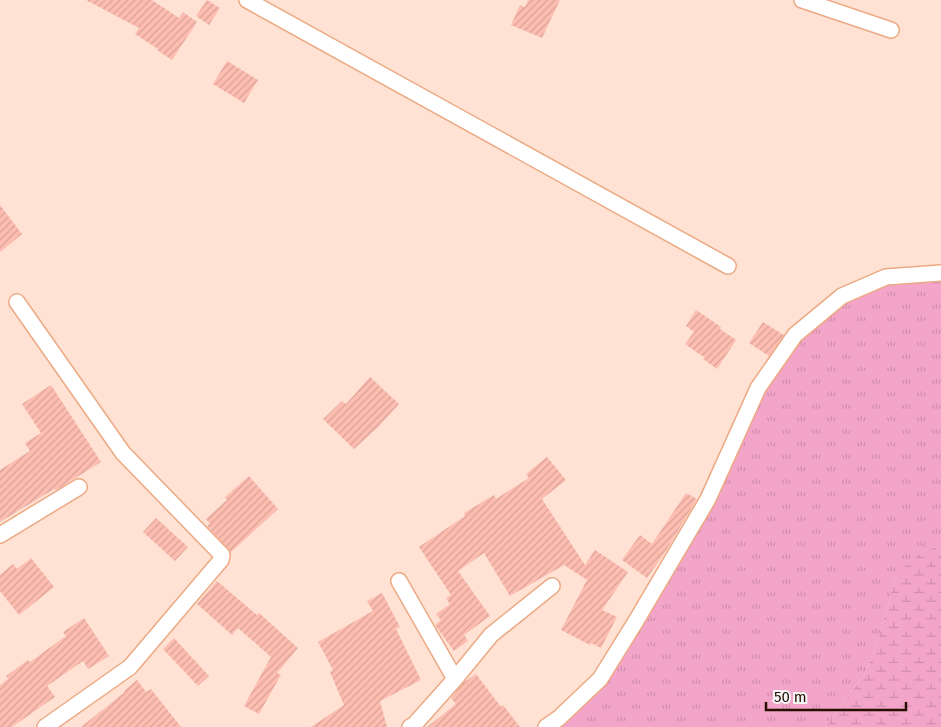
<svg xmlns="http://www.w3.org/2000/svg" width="941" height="727" font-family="'Fira Sans',sans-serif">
<defs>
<pattern id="wetland-marsh" width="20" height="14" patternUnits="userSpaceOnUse" patternTransform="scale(1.25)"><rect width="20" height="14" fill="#f3a5c9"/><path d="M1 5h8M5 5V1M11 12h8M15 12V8" fill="none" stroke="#d08dab"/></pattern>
<pattern id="park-tufts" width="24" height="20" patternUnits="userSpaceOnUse" patternTransform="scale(1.25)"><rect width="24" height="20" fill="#f3a5c9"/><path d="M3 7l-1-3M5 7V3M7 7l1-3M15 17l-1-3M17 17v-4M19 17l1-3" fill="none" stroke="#d08dab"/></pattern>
<pattern id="building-hatch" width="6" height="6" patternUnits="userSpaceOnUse" patternTransform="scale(1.25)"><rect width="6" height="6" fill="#fdbdb1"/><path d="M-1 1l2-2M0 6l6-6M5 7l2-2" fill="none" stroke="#d9a197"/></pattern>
</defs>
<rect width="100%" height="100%" fill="#ffe2d3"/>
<path fill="url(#wetland-marsh)" d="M 938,547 L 941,548 L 941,727 L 825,727 L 864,675 L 875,649 L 895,581 L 902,568 L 924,550 Z"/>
<path fill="url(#park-tufts)" d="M 941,273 L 941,548 L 938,547 L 924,550 L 902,569 L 895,581 L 875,649 L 864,675 L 825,727 L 546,727 L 600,679 L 636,621 L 758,388 L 795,335 L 886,277 Z"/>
<path fill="url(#building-hatch)" d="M 86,0 L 152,0 L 179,18 L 183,12 L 197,22 L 172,60 L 157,50 L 158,49 L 135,34 L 139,28 Z
M 207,0 L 220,8 L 209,25 L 196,16 Z
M 528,0 L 560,0 L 542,38 L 511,25 L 520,5 L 525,7 Z
M 227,61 L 258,80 L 244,103 L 213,84 Z
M 0,205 L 22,234 L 0,252 Z
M 696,310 L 721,327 L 720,329 L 736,340 L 717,369 L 703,359 L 705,358 L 685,344 L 694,332 L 686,326 Z
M 763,322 L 784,335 L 769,356 L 749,343 Z
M 370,377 L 399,404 L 378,427 L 354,449 L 323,419 L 342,401 L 346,404 Z
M 51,385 L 101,462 L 56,490 L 54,489 L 0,522 L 0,470 L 30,451 L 25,443 L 41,433 L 22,404 Z
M 547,457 L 566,480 L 542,499 L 585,565 L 595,550 L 628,572 L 602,610 L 617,617 L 601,648 L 591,643 L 590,645 L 561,630 L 587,580 L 564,565 L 510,596 L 484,553 L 458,571 L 490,616 L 464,635 L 468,641 L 454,651 L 435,625 L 441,620 L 436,614 L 450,604 L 446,598 L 451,595 L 419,547 L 465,516 L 464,513 L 494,495 L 496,499 L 529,478 L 526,474 Z
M 249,476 L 278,509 L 231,552 L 207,526 L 210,524 L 206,519 L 227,500 L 225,497 Z
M 686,493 L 697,499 L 666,551 L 647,578 L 622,560 L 640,535 L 652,544 Z
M 156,518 L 188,547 L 175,561 L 143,532 Z
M 31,558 L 54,587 L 19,615 L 0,591 L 0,575 L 13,564 L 17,569 Z
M 217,581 L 257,615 L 259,613 L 298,648 L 277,673 L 281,675 L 259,714 L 244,706 L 271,657 L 238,628 L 232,635 L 197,604 Z
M 382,593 L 400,627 L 396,629 L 421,680 L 380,701 L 387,727 L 311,727 L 344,705 L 330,672 L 333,670 L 318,642 L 373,611 L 367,601 Z
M 84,618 L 109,656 L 88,669 L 83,661 L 47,686 L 55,697 L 12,727 L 0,727 L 0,685 L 8,679 L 6,676 L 28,660 L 30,662 L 66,636 L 63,632 Z
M 174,638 L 209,676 L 198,686 L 163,649 Z
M 476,674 L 501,707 L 503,705 L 520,727 L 427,727 L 456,704 L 451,698 L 463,683 Z
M 137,680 L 146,692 L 151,689 L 181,727 L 81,727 L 125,692 L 124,691 Z"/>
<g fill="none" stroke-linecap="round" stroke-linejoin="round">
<defs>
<path id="street" d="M 247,0 L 728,266
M 802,0 L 891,30
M 17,302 L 123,453 L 222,555 L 221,560 L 130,667 L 45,727
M 0,535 L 79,487
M 399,581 L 455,679
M 410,727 L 414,725 L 455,679 L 491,635 L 552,586
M 546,727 L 559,718 L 600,679 L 636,621 L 708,499 L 758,388 L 795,335 L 842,296 L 886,277 L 941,273"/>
</defs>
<use href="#street" stroke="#eca983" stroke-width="18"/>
<use href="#street" stroke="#fff" stroke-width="15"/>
</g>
<path d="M766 702v8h140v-8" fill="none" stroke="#260e02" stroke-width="2.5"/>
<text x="774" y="702" font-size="15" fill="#260e02" stroke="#f6f6f6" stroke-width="4" paint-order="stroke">50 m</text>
</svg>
